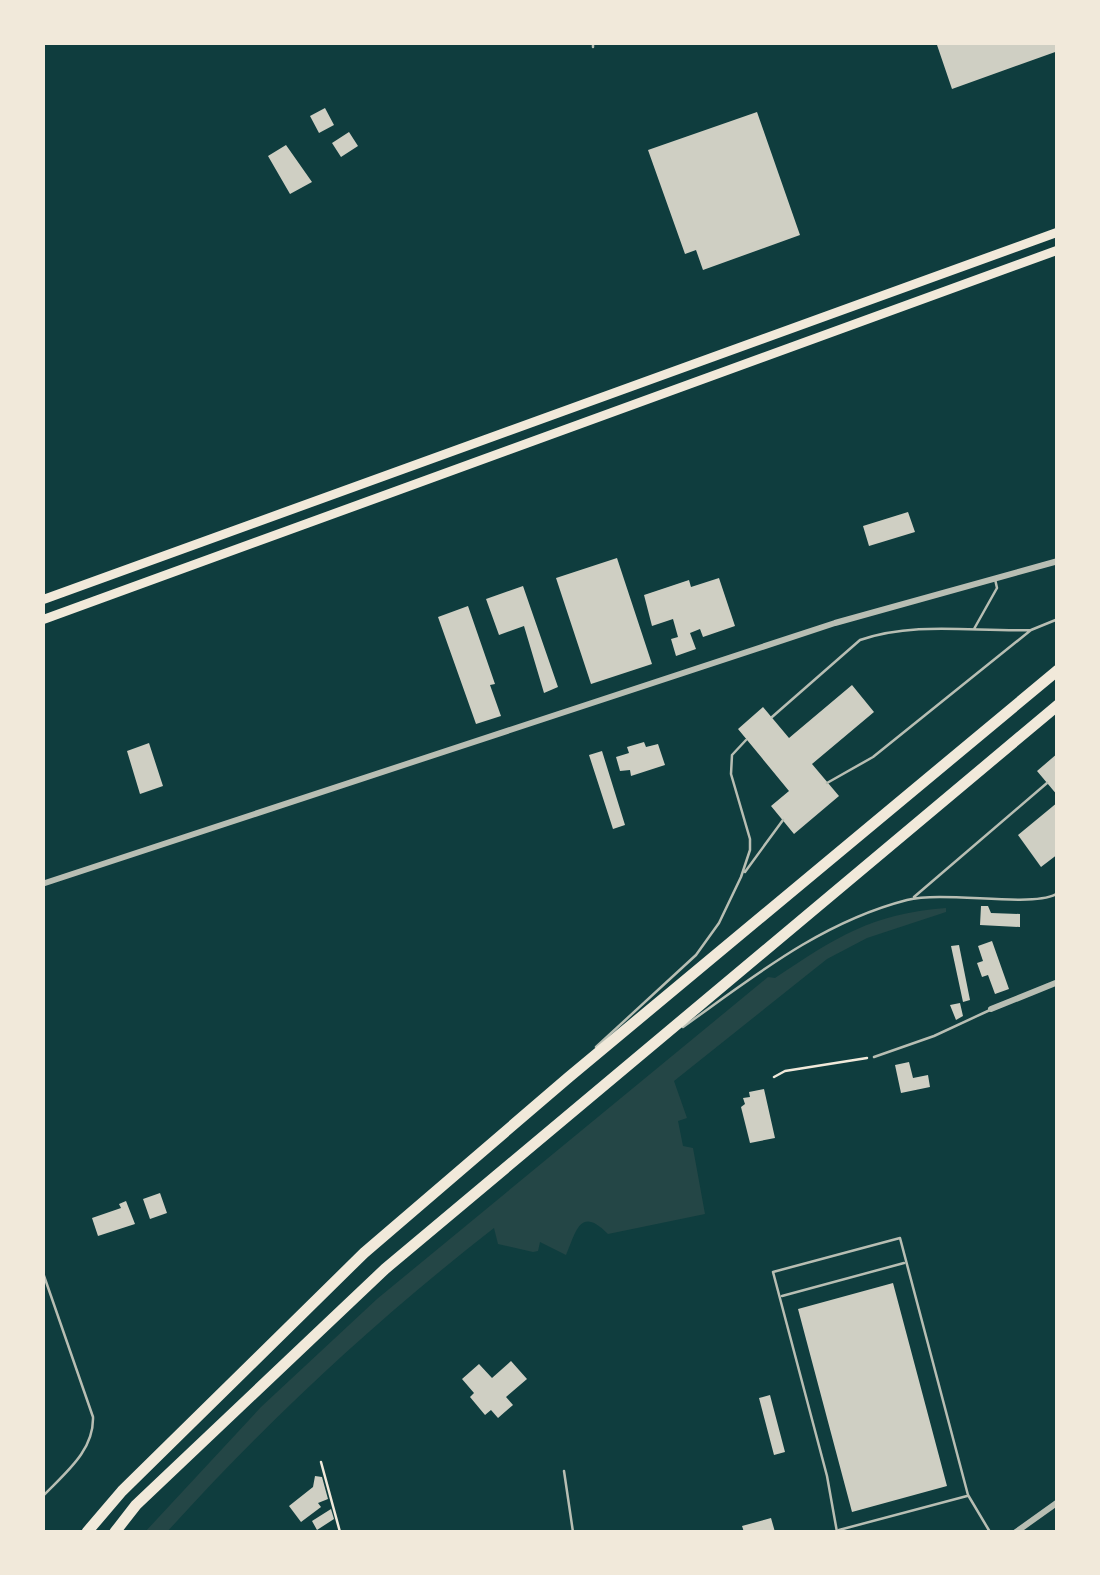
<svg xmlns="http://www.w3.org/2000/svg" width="1100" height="1575" font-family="'Titillium Web',sans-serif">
<rect width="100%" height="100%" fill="#0f3d3e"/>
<path fill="#244646" d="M 946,908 L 946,912 L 867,938 L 827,959 L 674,1081 L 687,1118 L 678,1121 L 683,1146 L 693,1148 L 705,1214 L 608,1234 C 580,1205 576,1232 566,1255 L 540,1242 L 538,1251 L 533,1252 L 498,1244 L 494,1228 C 376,1320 267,1421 167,1532 L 145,1532 L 261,1407 L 377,1299 L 768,977 L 775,978 C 837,937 870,914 946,908 Z"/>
<path fill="#cfcfc3" d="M 936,42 L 1058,42 L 1058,51 L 952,89 Z
M 325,108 L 334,125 L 319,133 L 310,116 Z
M 757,112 L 800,235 L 703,270 L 696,250 L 685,254 L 648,150 Z
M 349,132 L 358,146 L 341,157 L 332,143 Z
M 286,145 L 312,182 L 290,194 L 268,156 Z
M 908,512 L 915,532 L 869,546 L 863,526 Z
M 617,558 L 652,664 L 591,684 L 556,578 Z
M 719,578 L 735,626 L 703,637 L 700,629 L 690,633 L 696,649 L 676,656 L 671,639 L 678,637 L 673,619 L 652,626 L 644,595 L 689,580 L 691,587 Z
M 523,586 L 558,687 L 544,693 L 524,626 L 499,635 L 486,599 Z
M 468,606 L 495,684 L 490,685 L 501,716 L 476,724 L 438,617 Z
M 852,685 L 874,712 L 812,764 L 839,796 L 794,834 L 771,806 L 789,791 L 738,729 L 763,707 L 789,738 Z
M 644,742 L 646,747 L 658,744 L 665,765 L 631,776 L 630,770 L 620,771 L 616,757 L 629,753 L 627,747 Z
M 149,743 L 163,786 L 140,794 L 127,751 Z
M 602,751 L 625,825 L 613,829 L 589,755 Z
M 1058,753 L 1058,796 L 1037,771 Z
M 1058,802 L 1058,854 L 1041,867 L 1018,835 Z
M 981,906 L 988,906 L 991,913 L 1020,914 L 1020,927 L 980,925 Z
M 992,941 L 1009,989 L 995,994 L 988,975 L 982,977 L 977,963 L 983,961 L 978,946 Z
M 959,945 L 970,1000 L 963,1002 L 951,946 Z
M 960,1003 L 963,1016 L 956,1020 L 950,1005 Z
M 909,1062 L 913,1078 L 928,1075 L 930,1087 L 901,1093 L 895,1065 Z
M 764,1089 L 775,1138 L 750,1143 L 741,1107 L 745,1104 L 743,1098 L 750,1097 L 749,1092 Z
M 160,1193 L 167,1213 L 150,1219 L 143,1199 Z
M 126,1201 L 135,1224 L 98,1236 L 92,1218 L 121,1208 L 119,1204 Z
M 893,1283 L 947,1486 L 852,1512 L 798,1309 Z
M 511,1361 L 527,1379 L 506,1397 L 513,1405 L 498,1418 L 491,1410 L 485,1415 L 470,1397 L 474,1393 L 462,1379 L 479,1364 L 492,1378 Z
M 770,1395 L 785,1452 L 774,1455 L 759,1398 Z
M 315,1476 L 322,1477 L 328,1499 L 318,1503 L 321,1507 L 301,1522 L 289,1506 L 313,1487 Z
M 331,1509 L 334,1519 L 317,1530 L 312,1521 Z
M 771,1518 L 775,1532 L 744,1532 L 742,1526 Z"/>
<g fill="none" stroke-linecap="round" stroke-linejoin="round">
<path stroke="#f1e9da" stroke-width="2.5" d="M 774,1077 L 785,1071 L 867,1058
M 321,1462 L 340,1532"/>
<path stroke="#b8beb3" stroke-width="2.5" d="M 593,47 L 593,42
M 974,629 L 997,588 L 995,579
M 772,717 L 860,640 C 915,621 974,632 1031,630
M 827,783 L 873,757 L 1031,630 L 1058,619
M 745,872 L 783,820
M 914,897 L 1047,783
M 683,1027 C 753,977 821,922 907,900 C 945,890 1035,909 1058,893
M 596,1047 L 696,955 L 719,923 L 741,877 L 750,850 L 750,839 L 731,774 L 732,755 L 746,740
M 874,1057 L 934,1036 L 990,1010
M 42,1270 L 93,1417 C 94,1451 65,1473 42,1497
M 782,1296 L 904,1263
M 564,1471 L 573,1532
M 839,1530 L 967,1496
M 837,1532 L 827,1476 L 773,1272 L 900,1238 L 968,1495 L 990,1532"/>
<path stroke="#b8beb3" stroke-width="6" d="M 42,884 L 835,623 L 1058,561
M 991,1009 L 1058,982
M 1016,1532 L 1058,1502"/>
<path stroke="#f1e9da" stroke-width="9" d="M 42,600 L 1058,232
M 42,620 L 1058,250"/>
<path stroke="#f1e9da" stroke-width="11" d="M 87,1532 L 122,1491 L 364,1253 L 569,1077 L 1058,670
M 115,1532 L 136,1505 L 385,1269 L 1058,705"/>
</g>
<rect width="1100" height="1575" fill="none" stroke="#f1e9da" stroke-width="90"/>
</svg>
